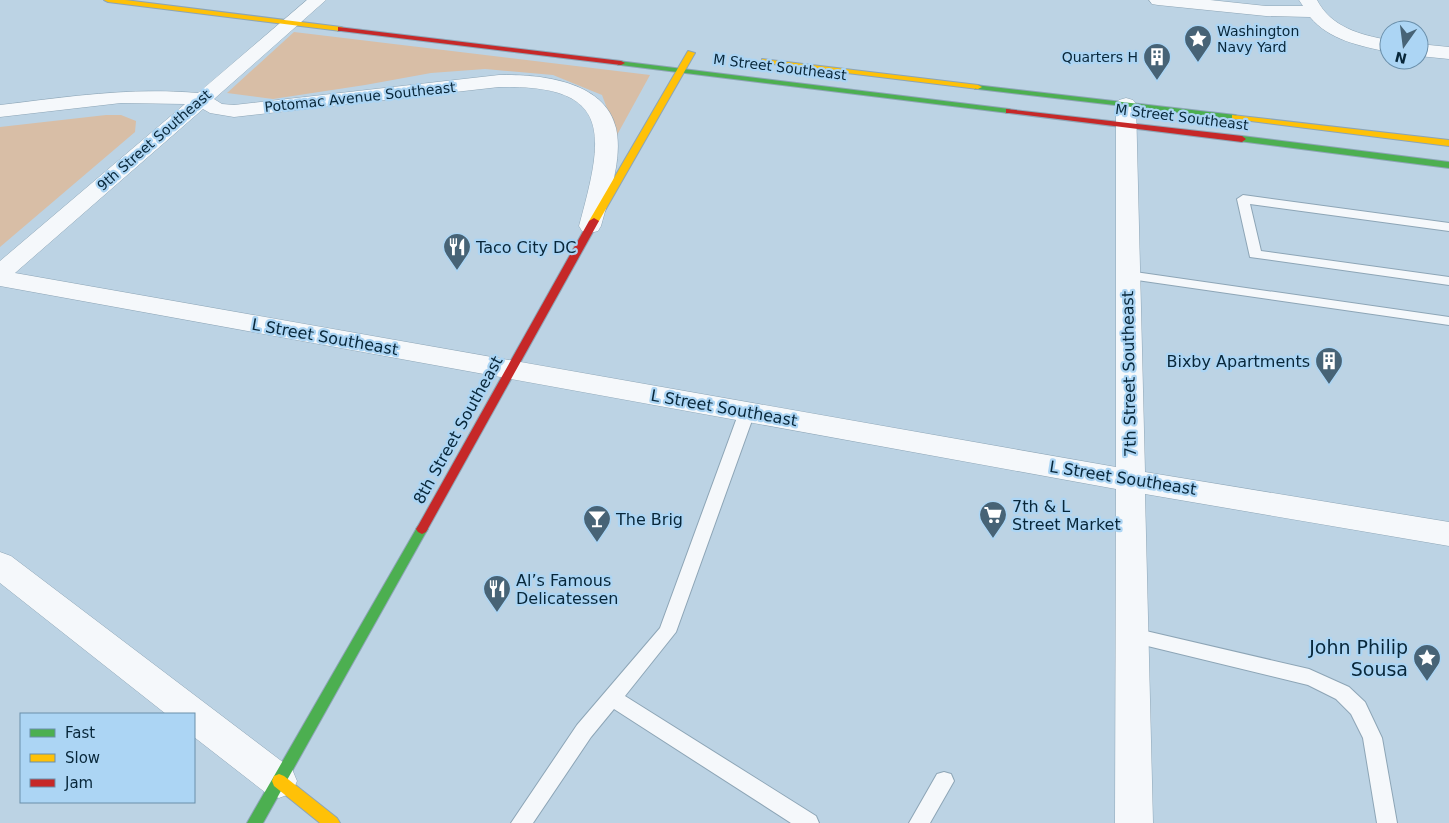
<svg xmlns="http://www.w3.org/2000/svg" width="1449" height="823" font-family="'DejaVu Sans',sans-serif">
<rect width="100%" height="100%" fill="#bcd3e4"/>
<path fill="#d8bea6" d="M 294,32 L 650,75 L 617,135 L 602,95 L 553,75 L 485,69 L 431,73 L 365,85 L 273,99 L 227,93 Z
M 106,115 L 121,115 L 136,121 L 135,132 L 0,247 L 0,127 Z"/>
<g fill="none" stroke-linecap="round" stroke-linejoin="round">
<defs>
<path id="lane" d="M 1243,195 L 1449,223 L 1449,231 L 1250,204 L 1261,251 L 1449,277 L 1449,285 L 1250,257 L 1237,199 Z
M 1128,271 L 1449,317 L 1449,325 L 1123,278 L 1121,275 Z
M 747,407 L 752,408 L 755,412 L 676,632 L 625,696 L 816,816 L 819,823 L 791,823 L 614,709 L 591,737 L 533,823 L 511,823 L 577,725 L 660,628 L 739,412 L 742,408 Z
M 1133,628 L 1309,669 L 1349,687 L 1365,702 L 1382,738 L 1397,823 L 1377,823 L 1363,738 L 1351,714 L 1336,699 L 1308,685 L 1127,641 L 1124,636 L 1127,631 Z
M 944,772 L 951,774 L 954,781 L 930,823 L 909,823 L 937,774 Z"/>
<path id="street" d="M 307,0 L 326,0 L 214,99 L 222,104 L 234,105 L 499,75 C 538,74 605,80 616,128 C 623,159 609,196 601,226 L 598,231 L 590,233 L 582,231 L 579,226 C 603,137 616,84 499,87 L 234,117 L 210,113 L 203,109 L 15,273 L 1116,467 L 1116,104 L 1119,100 L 1126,98 L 1133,100 L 1136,104 L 1145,472 L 1449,522 L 1449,546 L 1145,494 L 1153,823 L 1115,823 L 1116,489 L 0,286 L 0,261 L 185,104 L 121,103 L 0,117 L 0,105 C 66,97 131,87 198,93 Z
M 1149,0 L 1210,0 L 1266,6 L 1303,6 L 1299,0 L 1317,0 C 1331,27 1360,35 1389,40 L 1389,52 C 1360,46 1329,40 1310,17 L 1266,16 L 1158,5 L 1152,4 Z
M 1419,44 L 1449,47 L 1449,59 L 1419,56 Z
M 0,552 L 11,556 L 292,769 L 297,781 L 292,793 L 279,798 L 266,793 L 194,737 L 194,714 L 166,714 L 0,583 Z"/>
<path id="fast" d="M 618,61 L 1009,109 L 1013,111 L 1009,113 L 621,65 L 618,65 Z
M 975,85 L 1235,115 L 1239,117 L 1235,119 L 978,89 L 975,89 Z
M 1242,136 L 1449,162 L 1449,168 L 1239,141 L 1238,139 Z
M 422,524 L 426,526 L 428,529 L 426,532 L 263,823 L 247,823 L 418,526 Z"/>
<path id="slow" d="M 104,0 L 125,0 L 341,27 L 345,29 L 341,31 L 108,2 Z
M 688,51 L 695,53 L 599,221 L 597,223 L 591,223 L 589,221 Z
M 762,59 L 978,85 L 982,87 L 978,89 L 765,63 L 762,63 Z
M 1232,115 L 1449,140 L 1449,146 L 1235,119 L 1232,119 Z
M 279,774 L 284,776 L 337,818 L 340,823 L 320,823 L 274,786 L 272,781 L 274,776 Z"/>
<path id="jam" d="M 338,27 L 621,61 L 625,63 L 621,65 L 341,31 L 338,31 Z
M 1006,109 L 1242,136 L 1246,139 L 1242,142 L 1009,113 L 1006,113 Z
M 594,218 L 599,221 L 426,532 L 422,534 L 418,532 L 416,529 L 418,526 L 589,221 Z"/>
</defs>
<use href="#lane" stroke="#8da5b6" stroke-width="2"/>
<use href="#street" stroke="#8da5b6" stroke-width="1"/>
<use href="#fast" stroke="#8da5b6" stroke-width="2"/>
<use href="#slow" stroke="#8da5b6" stroke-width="2"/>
<use href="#jam" stroke="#8da5b6" stroke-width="2"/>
<use href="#lane" fill="#f5f8fb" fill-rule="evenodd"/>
<use href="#street" fill="#f5f8fb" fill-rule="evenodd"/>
<use href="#fast" fill="#4caf50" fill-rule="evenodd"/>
<use href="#slow" fill="#ffc107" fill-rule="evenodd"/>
<use href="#jam" fill="#c62828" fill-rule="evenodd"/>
</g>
<defs>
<symbol id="sight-pin" viewBox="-11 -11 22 30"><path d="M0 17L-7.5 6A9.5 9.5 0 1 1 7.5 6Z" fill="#476376" stroke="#acd5f4"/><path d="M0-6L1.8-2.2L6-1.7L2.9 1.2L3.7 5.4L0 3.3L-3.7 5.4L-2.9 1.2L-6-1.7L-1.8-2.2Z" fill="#fff"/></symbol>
<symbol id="building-pin" viewBox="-11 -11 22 30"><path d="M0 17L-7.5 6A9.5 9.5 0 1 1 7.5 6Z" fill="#476376" stroke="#acd5f4"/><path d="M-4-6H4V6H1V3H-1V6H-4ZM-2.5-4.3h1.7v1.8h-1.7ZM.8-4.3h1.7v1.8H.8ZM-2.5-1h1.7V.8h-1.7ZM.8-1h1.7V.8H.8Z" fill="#fff"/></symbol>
<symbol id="restaurant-pin" viewBox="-11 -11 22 30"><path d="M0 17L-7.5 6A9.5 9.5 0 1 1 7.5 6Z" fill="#476376" stroke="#acd5f4"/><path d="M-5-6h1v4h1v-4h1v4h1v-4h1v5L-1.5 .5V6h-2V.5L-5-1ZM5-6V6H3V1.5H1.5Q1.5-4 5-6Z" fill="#fff"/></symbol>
<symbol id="supermarket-pin" viewBox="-11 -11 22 30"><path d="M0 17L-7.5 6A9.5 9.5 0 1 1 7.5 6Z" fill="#476376" stroke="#acd5f4"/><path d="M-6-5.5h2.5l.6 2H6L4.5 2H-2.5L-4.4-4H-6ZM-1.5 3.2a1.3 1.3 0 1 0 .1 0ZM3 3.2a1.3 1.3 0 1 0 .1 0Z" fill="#fff"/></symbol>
<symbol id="bar-pin" viewBox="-11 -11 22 30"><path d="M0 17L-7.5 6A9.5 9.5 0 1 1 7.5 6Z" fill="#476376" stroke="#acd5f4"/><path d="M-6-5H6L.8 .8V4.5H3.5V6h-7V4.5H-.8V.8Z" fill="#fff"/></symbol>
</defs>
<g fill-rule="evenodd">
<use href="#sight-pin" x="1182" y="23" width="32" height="43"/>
<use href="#building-pin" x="1141" y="41" width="32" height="43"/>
<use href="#restaurant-pin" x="441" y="231" width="32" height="43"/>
<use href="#building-pin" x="1313" y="345" width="32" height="43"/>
<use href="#supermarket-pin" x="977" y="499" width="32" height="43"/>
<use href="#bar-pin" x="581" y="503" width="32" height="43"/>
<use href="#restaurant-pin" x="481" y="573" width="32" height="43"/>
<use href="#sight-pin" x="1411" y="642" width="32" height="43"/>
</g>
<g text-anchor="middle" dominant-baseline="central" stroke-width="4.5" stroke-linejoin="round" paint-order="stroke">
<g font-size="14" fill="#08273a" stroke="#acd5f4" text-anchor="start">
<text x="1217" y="31">Washington<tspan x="1217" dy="16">Navy Yard</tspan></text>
<text x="1138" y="57" text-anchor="end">Quarters H</text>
</g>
<g font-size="14" fill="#08273a" stroke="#acd5f4">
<text transform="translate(780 67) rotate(7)">M Street Southeast</text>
<text transform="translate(360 97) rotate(-6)">Potomac Avenue Southeast</text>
<text transform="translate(1182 117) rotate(7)">M Street Southeast</text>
<text transform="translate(154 140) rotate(-41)">9th Street Southeast</text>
</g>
<g font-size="16" fill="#08273a" stroke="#acd5f4" text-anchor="start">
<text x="476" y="247">Taco City DC</text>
<text x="1310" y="361" text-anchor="end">Bixby Apartments</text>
<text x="1012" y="506">7th &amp; L<tspan x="1012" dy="18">Street Market</tspan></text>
<text x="616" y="519">The Brig</text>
<text x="516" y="580">Al’s Famous<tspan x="516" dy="18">Delicatessen</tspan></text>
</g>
<g font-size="16" fill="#08273a" stroke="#acd5f4">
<text transform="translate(325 337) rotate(10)">L Street Southeast</text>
<text transform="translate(1129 374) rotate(-91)">7th Street Southeast</text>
<text transform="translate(724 408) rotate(10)">L Street Southeast</text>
<text transform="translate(458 430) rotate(-61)">8th Street Southeast</text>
<text transform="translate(1123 478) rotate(9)">L Street Southeast</text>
</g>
<g font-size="19" fill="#08273a" stroke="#acd5f4" text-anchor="end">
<text x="1408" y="647">John Philip<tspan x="1408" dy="22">Sousa</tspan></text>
</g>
</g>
<rect x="20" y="713" width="175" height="90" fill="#acd5f4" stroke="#6a8faa"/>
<rect x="30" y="729" width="25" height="8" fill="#4caf50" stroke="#6a8faa"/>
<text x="65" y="738" font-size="15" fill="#08273a">Fast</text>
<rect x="30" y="754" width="25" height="8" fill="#ffc107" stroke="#6a8faa"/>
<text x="65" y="763" font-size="15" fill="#08273a">Slow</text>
<rect x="30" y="779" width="25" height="8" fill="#c62828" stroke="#6a8faa"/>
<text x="65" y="788" font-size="15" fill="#08273a">Jam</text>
<g transform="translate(1404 45) rotate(194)"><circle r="24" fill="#acd5f4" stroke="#6a8faa"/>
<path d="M0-4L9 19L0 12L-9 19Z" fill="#476376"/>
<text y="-8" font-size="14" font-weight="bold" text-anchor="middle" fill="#08273a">N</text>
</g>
</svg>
